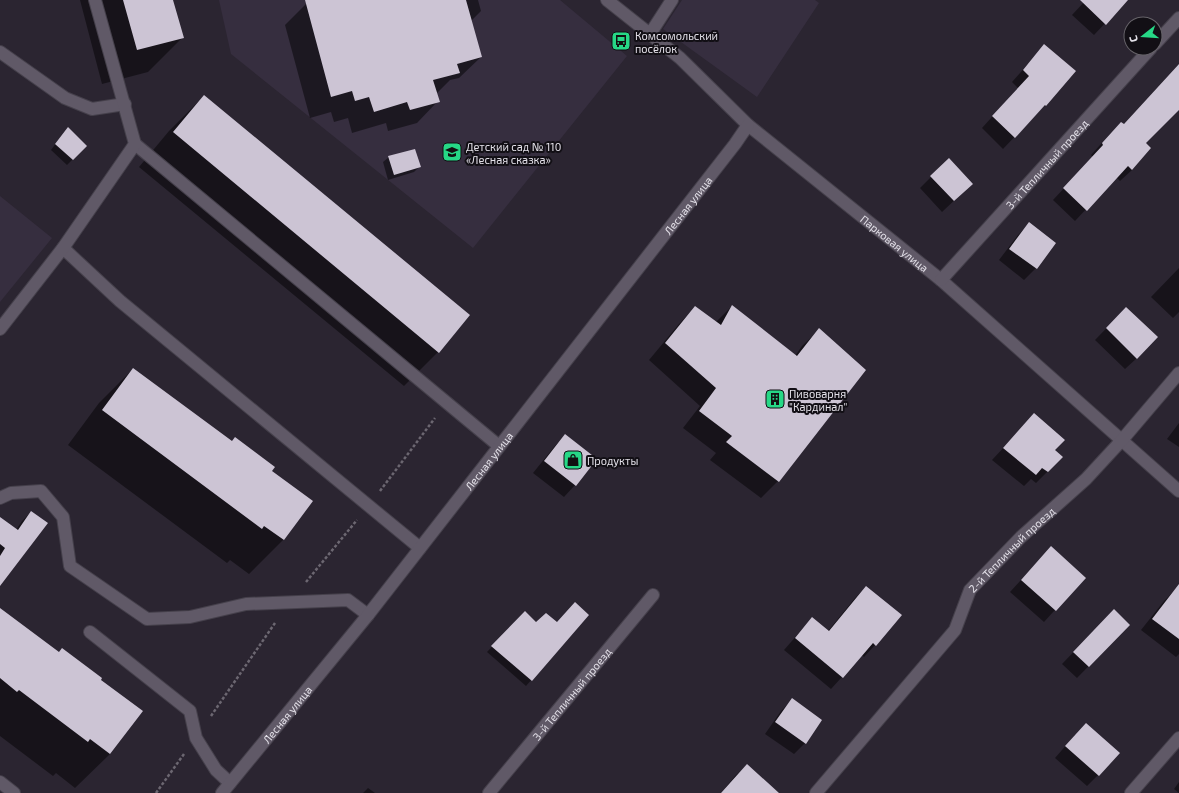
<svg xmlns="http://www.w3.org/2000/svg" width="1179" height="793" font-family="'Exo 2',sans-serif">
<rect width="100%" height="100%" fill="#2b2531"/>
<path fill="#362e3f" d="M 219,0 L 560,0 L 627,56 L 473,248 L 231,54 Z
M 682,0 L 815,0 L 819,3 L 757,97 L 663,29 Z
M 0,196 L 52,238 L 0,302 Z"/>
<path fill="#0007" d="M 80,0 L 172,0 L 182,38 L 148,72 L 102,84 Z
M 319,0 L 478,0 L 481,11 L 471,21 L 481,57 L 459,78 L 450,80 L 436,94 L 438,101 L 417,123 L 388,131 L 386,123 L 352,133 L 348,118 L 334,122 L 331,112 L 310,118 L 285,25 L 306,4 Z
M 1086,0 L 1127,0 L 1094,35 L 1072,15 Z
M 1044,46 L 1045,105 L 1003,149 L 982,128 L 1018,88 L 1012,82 Z
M 1179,64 L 1179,108 L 1144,144 L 1150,149 L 1132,170 L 1120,181 L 1116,177 L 1075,221 L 1053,200 L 1093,157 L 1091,155 L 1110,134 L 1121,123 L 1123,125 Z
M 204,96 L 438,352 L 404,386 L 139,167 L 169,131 Z
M 63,134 L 86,146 L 67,165 L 51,150 Z
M 389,157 L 419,167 L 414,172 L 388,180 L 383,162 Z
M 931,177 L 960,195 L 942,212 L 920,188 Z
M 1029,224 L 1055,243 L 1036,268 L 1024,280 L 999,260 L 1018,235 Z
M 1179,268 L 1179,312 L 1173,318 L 1151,297 Z
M 732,306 L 795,356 L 802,346 L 819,330 L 778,481 L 761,498 L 710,460 L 716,453 L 683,428 L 700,406 L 649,360 L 679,324 L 695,307 L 716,322 Z
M 1126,308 L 1137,358 L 1125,369 L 1095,340 Z
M 133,369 L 311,502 L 283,540 L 249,574 L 230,560 L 227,563 L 68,445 L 99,403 Z
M 1034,415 L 1054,450 L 1048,471 L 1036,483 L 1031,479 L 1024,486 L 992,460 Z
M 1179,423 L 1179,447 L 1167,439 Z
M 565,435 L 575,485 L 564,497 L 533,473 L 554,447 Z
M 31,512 L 0,584 L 0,528 L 16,530 L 22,521 Z
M 1040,559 L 1084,578 L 1044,622 L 1010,592 Z
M 866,587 L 875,645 L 864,657 L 862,655 L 831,689 L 784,650 L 812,618 L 828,631 L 855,598 Z
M 1175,590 L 1179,593 L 1179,654 L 1176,657 L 1141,630 L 1164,601 Z
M 0,609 L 58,653 L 100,680 L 110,754 L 75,788 L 56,773 L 53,776 L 0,736 Z
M 1114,610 L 1129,625 L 1077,678 L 1062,664 Z
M 588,615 L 526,686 L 487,652 L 520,617 L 536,624 L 557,623 Z
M 792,700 L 805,743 L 794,754 L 765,734 L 781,711 Z
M 1075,735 L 1098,775 L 1087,786 L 1055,758 Z
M 747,765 L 773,793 L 721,793 L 735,776 Z
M 1179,782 L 1179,793 L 1174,789 Z
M 368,788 L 375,793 L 363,793 Z"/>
<path fill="#ccc4d4" d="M 123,0 L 173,0 L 184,38 L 137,50 Z
M 305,0 L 466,0 L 482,57 L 457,64 L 460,73 L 433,80 L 440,102 L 410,110 L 407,102 L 374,112 L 369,97 L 355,101 L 352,91 L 331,97 Z
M 1080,0 L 1128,0 L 1106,25 Z
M 1044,44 L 1076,71 L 1046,106 L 1045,105 L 1015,138 L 992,116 L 1029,76 L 1023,70 Z
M 1179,64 L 1179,110 L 1146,143 L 1151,148 L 1132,170 L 1128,166 L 1087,211 L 1063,188 L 1103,145 L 1102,143 L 1121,122 L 1124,124 Z
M 204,95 L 470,315 L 439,353 L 173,132 Z
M 68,127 L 87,146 L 73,160 L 55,144 Z
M 415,149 L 421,167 L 394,175 L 388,156 Z
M 949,158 L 973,184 L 954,201 L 930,176 Z
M 1029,222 L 1056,243 L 1037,269 L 1009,249 Z
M 732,305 L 797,356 L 819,328 L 866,370 L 779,482 L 726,442 L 732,436 L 699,411 L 716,388 L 665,343 L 695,306 L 721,325 Z
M 1126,307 L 1158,337 L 1137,359 L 1106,328 Z
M 133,368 L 232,441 L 235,437 L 275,467 L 272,471 L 313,501 L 284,540 L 264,526 L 262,529 L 102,410 Z
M 1034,413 L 1065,440 L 1055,450 L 1063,457 L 1048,472 L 1042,468 L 1036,475 L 1003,448 Z
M 565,434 L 597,459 L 576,486 L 544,461 Z
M 31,511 L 48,523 L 0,586 L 0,556 L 5,548 L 0,544 L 0,517 L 18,530 Z
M 1051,546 L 1086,578 L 1056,611 L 1021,580 Z
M 1179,584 L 1179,639 L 1152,619 Z
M 866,586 L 902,615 L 876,646 L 873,643 L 843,678 L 795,638 L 812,617 L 829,631 Z
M 575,602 L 589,615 L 532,681 L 491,646 L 525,611 L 536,622 L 546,613 L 557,622 Z
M 0,608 L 59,652 L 62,648 L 102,678 L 101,680 L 143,711 L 110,754 L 90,739 L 88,742 L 19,690 L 17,692 L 0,678 Z
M 1114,609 L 1130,625 L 1089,667 L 1073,652 Z
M 792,698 L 822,720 L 806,744 L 775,722 Z
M 1086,723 L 1120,753 L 1099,776 L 1065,746 Z
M 747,764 L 779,793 L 721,793 Z"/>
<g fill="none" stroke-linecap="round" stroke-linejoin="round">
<defs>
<g id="minor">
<path id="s1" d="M 607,0 L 680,58 L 748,125 L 941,280 L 1179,491"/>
<path d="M 650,34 L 672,0"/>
<path d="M 1155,44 L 1179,18"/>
<path d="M 0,52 L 65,98 L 92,109 L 125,104"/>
<path d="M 135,144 L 499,446"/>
<path d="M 63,248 L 120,301 L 420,548"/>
<path id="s2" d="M 941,280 L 1151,48"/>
<path d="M 0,329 L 63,248 L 135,144 L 95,0"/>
<path d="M 0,498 L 11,493 L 41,491 L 63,517 L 70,566 L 147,619 L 190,617 L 246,604 L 348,600 L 368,615"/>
<path d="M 90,632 L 190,711 L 196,738 L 216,770 L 230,783"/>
<path d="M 0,782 L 14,793"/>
<path id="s3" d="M 222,793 L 368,615 L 735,144 L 748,125"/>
<path id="s4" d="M 489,793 L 653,595"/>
<path id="s5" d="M 816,793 L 955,630 L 970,590 L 1021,537 L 1086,479 L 1122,440 L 1179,373"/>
<path d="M 1131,793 L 1179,738"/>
</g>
</defs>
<use href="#minor" stroke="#45404b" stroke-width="14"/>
<path stroke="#6c6771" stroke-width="2.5" stroke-dasharray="3 2" stroke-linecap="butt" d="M 380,491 L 435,418
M 306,582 L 357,520
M 211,716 L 275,623
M 156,793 L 184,754"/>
<use href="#minor" stroke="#605967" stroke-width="12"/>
</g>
<defs>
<symbol id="bus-square" viewBox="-11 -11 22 22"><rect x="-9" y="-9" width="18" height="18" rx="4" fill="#26d886" stroke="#120f15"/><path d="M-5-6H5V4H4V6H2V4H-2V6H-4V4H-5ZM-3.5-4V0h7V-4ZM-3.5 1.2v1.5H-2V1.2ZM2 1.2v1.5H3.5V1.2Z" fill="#111"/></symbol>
<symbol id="school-square" viewBox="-11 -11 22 22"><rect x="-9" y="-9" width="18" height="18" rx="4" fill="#26d886" stroke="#120f15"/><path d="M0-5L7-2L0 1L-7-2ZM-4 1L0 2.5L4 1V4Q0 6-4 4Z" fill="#111"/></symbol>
<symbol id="building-square" viewBox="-11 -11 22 22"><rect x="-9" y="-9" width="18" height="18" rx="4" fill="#26d886" stroke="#120f15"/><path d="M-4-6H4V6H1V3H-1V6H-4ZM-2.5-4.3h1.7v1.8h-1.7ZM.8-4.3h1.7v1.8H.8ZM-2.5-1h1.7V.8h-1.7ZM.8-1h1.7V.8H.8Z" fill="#111"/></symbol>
<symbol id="shop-square" viewBox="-11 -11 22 22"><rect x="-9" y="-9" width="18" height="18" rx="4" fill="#26d886" stroke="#120f15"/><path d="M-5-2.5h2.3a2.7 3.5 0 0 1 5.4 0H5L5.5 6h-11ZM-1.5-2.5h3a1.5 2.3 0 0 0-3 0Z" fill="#111"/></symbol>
</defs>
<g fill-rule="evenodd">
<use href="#bus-square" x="610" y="30" width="22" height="22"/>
<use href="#school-square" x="441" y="141" width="22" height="22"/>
<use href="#building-square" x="764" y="388" width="22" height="22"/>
<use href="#shop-square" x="562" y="449" width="22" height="22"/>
</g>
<g text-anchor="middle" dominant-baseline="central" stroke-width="4" stroke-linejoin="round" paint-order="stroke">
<g font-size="11" fill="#e3e0e8" stroke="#120f15" text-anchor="start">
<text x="635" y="35">Комсомольский<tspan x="635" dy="13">посёлок</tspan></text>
<text x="466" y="146">Детский сад № 110<tspan x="466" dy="13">«Лесная сказка»</tspan></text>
<text x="789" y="393">Пивоварня<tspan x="789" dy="13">"Кардинал"</tspan></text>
<text x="587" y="460">Продукты</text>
</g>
<g font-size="11" fill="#e3e0e8" stroke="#120f15">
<text stroke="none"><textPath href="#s2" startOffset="157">3-й Тепличный проезд</textPath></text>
<text stroke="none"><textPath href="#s3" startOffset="750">Лесная улица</textPath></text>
<text stroke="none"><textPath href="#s1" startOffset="377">Парковая улица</textPath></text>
<text stroke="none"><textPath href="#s3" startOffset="426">Лесная улица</textPath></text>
<text stroke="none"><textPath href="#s5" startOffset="315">2-й Тепличный проезд</textPath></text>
<text stroke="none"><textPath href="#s4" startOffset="129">3-й Тепличный проезд</textPath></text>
<text stroke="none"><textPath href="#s3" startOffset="102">Лесная улица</textPath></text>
</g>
</g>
<g transform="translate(1143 36) rotate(253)"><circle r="19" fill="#120f15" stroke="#666369"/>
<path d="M0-3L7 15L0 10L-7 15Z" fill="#26d886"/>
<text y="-6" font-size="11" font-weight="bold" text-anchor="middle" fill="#e3e0e8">С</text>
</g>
</svg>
